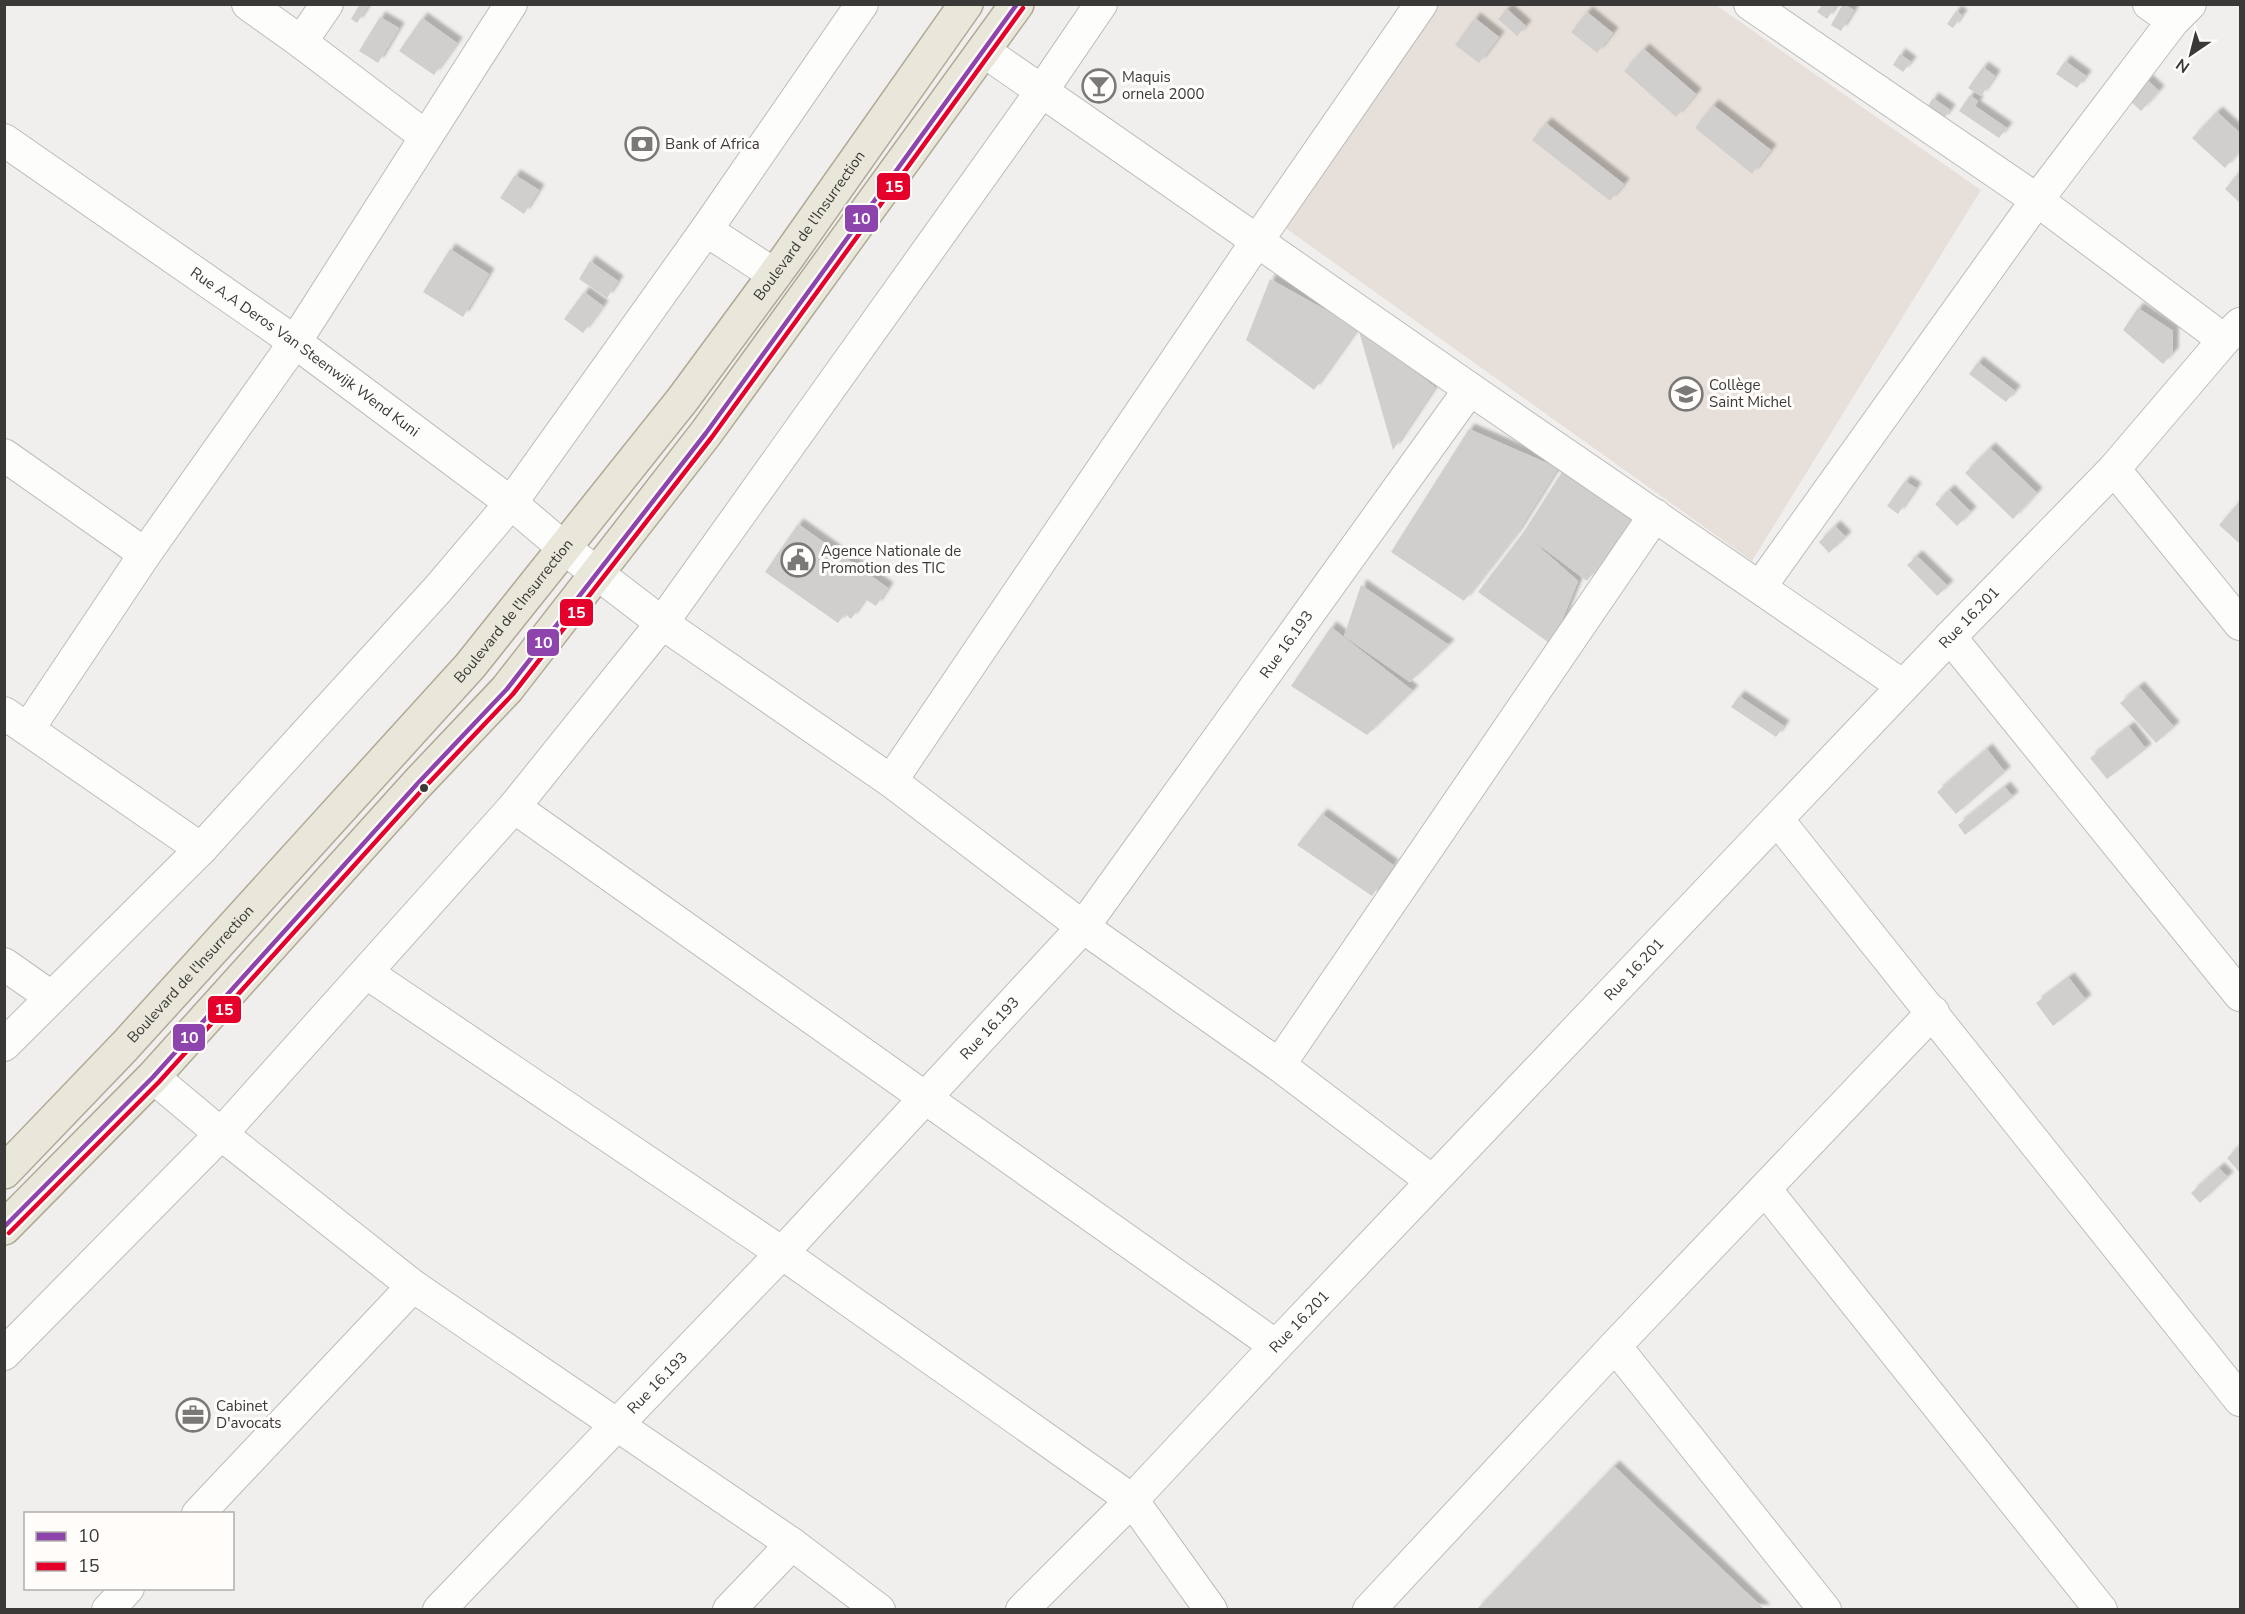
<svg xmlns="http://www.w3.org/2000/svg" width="2245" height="1614" font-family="'Nunito Sans',sans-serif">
<defs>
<filter id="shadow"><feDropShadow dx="5.5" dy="-5.5" stdDeviation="1.5" flood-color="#0004"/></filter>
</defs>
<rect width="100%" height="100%" fill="#f1efed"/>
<path fill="#e7e0da" d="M 1437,5 L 1716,5 L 1981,190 L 1752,561 L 1284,227 Z"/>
<path fill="#d1cfce" filter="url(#shadow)" d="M 360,4 L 369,4 L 357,23 L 351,19 Z
M 1823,4 L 1837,4 L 1827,19 L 1817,12 Z
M 1843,4 L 1854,10 L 1841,31 L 1831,25 Z
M 1507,9 L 1526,26 L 1517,36 L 1498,19 Z
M 1956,11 L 1962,15 L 1953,28 L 1947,24 Z
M 1587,12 L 1613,33 L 1597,53 L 1571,32 Z
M 380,17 L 399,28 L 378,63 L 359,51 Z
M 422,18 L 457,43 L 434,75 L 399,51 Z
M 1475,18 L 1499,37 L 1479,63 L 1455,45 Z
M 1644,49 L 1696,94 L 1676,117 L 1624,71 Z
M 1900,54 L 1911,62 L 1903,72 L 1893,65 Z
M 2065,61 L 2086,76 L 2077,88 L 2056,74 Z
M 1983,67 L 1995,76 L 1981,96 L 1968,88 Z
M 2147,80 L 2159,91 L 2141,111 L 2129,100 Z
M 1970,95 L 1978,101 L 1975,106 L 2007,128 L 1999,138 L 1959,111 Z
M 1933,98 L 1950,110 L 1943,120 L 1926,109 Z
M 1713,105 L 1771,150 L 1752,174 L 1695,128 Z
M 2217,112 L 2240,133 L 2240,150 L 2225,168 L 2192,138 Z
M 1546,123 L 1624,184 L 1610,201 L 1532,140 Z
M 2240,171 L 2240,203 L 2225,189 Z
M 515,175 L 539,190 L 524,214 L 500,198 Z
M 450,249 L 489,274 L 463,317 L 423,292 Z
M 590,261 L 618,281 L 607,298 L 579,279 Z
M 1270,279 L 1358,328 L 1435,387 L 1393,450 L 1358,328 L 1314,390 L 1246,340 Z
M 584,292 L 603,306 L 583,333 L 564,319 Z
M 2138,308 L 2173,331 L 2173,353 L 2163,364 L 2123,330 Z
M 1978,362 L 2015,391 L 2006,402 L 1969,374 Z
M 1469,429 L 1558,468 L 1517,533 L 1464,601 L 1391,552 Z
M 1990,448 L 2037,493 L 2013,519 L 1965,473 Z
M 1562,472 L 1633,522 L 1587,581 L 1527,536 L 1578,581 L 1552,645 L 1478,592 L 1523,533 Z
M 1905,481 L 1916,488 L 1898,514 L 1887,506 Z
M 1949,490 L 1971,512 L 1957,526 L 1935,504 Z
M 2240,501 L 2240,544 L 2219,525 Z
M 798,524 L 888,588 L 876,606 L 865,599 L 851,619 L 845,614 L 838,623 L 765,572 Z
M 1835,526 L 1846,537 L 1829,553 L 1819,542 Z
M 1917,556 L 1948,586 L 1937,596 L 1907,565 Z
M 1361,585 L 1449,645 L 1410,682 L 1344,636 Z
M 1331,627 L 1413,691 L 1367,735 L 1291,686 Z
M 2139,687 L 2174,727 L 2156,743 L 2120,703 Z
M 1739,696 L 1784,726 L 1776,737 L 1731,707 Z
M 2129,727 L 2146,749 L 2107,779 L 2090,758 Z
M 1987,749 L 2005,772 L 1956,814 L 1937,792 Z
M 2005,787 L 2013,797 L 1965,835 L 1958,825 Z
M 1322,814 L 1393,865 L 1372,896 L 1297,845 Z
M 2069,978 L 2086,1000 L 2053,1026 L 2036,1003 Z
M 2240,1145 L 2240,1173 L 2227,1158 Z
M 2219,1168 L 2228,1177 L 2200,1203 L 2191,1193 Z
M 1614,1466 L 1765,1610 L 1476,1610 Z"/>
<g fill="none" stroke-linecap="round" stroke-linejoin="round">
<defs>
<g id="minor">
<path d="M 248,4 L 301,42 L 425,136"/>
<path d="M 1750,4 L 2037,200 L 2224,340"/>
<path d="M 2149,4 L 2173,21"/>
<path d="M 301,42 L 327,4"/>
<path d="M 984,51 L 1470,389 L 1903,686"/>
<path id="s1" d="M 4,140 L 295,342 L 511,503 L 564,548 L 662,623 L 891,781 L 1083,927 L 1279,1065 L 1432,1181"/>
<path d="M 706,230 L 775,275"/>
<path d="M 4,455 L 145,554"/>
<path d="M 2114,469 L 2240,624"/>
<path d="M 1760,587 L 2037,200 L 2173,21 L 2190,4"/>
<path d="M 1950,637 L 2240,995"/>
<path d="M 4,713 L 201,849"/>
<path d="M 28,729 L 145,554 L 295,342 L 511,4"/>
<path d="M 891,781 L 1257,241 L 1421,4"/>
<path d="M 514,807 L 1276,1346"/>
<path d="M 1777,819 L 2240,1400"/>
<path d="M 4,964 L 51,997"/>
<path d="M 367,973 L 782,1253 L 1132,1500 L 1211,1610"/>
<path d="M 4,1045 L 201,849 L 438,589 L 511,503 L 706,230 L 862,4"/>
<path d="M 1279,1065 L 1655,515"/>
<path d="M 153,1077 L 221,1134 L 413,1286 L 792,1544 L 879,1610"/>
<path d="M 1765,1189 L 2101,1610"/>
<path d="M 1615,1346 L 1825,1610"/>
<path d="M 4,1354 L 221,1134 L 514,807 L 662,623 L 1041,92 L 1101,4"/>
<path d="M 198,1514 L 413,1286"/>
<path d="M 108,1610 L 128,1588"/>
<path id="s2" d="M 439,1610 L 782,1253 L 1083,927 L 1470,389"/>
<path d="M 729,1610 L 792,1544"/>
<path id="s3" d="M 1022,1610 L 1132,1500 L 1276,1346 L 1950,637 L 2114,469 L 2224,340 L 2240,324"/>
<path d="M 1369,1610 L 1615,1346 L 1933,1012"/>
</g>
<g id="major">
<path id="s4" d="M 4,1172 L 125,1046 L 470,666 L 683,399 L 787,258 L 966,4"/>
<path d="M 4,1228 L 153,1077 L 418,783 L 507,689 L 706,433 L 1017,4"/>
</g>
</defs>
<use href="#minor" stroke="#bebcba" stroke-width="34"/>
<use href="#major" stroke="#b0a996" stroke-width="36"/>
<use href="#minor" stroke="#fdfdfc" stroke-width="32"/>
<use href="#major" stroke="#e9e6da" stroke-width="33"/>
<defs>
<path id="bus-1" d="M 4,1227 L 153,1077 L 418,783 L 507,689 L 706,433 L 1017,4"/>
<path id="bus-2" d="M 9,1233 L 159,1082 L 424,788 L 513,694 L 712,437 L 1023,8"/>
</defs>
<use href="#bus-1" stroke="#fffcfa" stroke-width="9"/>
<use href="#bus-2" stroke="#fffcfa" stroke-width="9"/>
<use href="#bus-1" stroke="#8e44ad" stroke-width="4.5"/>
<use href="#bus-2" stroke="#e4002b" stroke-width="4.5"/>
</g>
<defs>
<symbol id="bar-ring" viewBox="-11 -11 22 22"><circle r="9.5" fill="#fffcfa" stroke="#7a7977" stroke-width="1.5"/><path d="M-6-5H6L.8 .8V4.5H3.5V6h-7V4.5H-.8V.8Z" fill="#7a7977"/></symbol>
<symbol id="bank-ring" viewBox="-11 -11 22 22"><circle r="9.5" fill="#fffcfa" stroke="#7a7977" stroke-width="1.5"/><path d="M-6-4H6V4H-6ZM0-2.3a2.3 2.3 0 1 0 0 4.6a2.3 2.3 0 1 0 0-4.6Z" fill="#7a7977"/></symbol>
<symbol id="school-ring" viewBox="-11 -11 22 22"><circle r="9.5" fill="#fffcfa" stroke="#7a7977" stroke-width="1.5"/><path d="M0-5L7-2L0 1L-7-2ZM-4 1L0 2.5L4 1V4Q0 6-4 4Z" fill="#7a7977"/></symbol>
<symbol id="civic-ring" viewBox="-11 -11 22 22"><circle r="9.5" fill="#fffcfa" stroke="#7a7977" stroke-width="1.5"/><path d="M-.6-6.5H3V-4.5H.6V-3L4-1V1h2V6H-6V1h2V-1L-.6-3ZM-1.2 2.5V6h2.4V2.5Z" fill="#7a7977"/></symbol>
<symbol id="office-ring" viewBox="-11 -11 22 22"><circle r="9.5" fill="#fffcfa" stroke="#7a7977" stroke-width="1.5"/><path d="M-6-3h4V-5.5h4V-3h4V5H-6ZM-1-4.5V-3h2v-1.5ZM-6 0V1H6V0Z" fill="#7a7977"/></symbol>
</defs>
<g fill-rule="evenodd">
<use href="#bar-ring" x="1080" y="67" width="38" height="38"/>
<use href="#bank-ring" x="623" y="125" width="38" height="38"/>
<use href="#school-ring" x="1667" y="375" width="38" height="38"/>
<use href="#civic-ring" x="779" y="541" width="38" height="38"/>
<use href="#office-ring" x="174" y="1396" width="38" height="38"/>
</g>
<circle fill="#3a3937" stroke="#fffcfa" stroke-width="2" cx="424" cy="788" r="5"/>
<g text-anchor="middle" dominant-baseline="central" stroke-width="6" stroke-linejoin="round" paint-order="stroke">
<g font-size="15" fill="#3a3937" stroke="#fffcfa" text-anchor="start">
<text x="1122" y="77">Maquis<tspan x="1122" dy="17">ornela 2000</tspan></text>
<text x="665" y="144">Bank of Africa</text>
<text x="1709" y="385">Collège<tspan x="1709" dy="17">Saint Michel</tspan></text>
<text x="821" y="551">Agence Nationale de<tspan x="821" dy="17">Promotion des TIC</tspan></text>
<text x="216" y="1406">Cabinet<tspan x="216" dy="17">D'avocats</tspan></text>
</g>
<g font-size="15" fill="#3a3937" stroke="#fffcfa">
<text stroke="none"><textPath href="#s4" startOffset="1244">Boulevard de l'Insurrection</textPath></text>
<text stroke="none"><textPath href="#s1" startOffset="368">Rue A.A Deros Van Steenwijk Wend Kuni</textPath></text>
<text stroke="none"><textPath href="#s4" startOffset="758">Boulevard de l'Insurrection</textPath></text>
<text stroke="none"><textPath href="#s3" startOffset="1372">Rue 16.201</textPath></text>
<text stroke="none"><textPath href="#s2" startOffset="1287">Rue 16.193</textPath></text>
<text stroke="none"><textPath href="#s3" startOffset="886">Rue 16.201</textPath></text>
<text stroke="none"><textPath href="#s4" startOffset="272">Boulevard de l'Insurrection</textPath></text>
<text stroke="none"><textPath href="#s2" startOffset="801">Rue 16.193</textPath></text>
<text stroke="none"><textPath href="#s3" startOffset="400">Rue 16.201</textPath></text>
<text stroke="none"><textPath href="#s2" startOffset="315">Rue 16.193</textPath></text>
</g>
</g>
<g stroke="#fffcfa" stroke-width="2">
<rect x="876" y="172" width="35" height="29" rx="6" fill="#e4002b"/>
<rect x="844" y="204" width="35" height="29" rx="6" fill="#8e44ad"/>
<rect x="559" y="598" width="35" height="29" rx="6" fill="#e4002b"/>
<rect x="526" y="628" width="34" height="29" rx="6" fill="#8e44ad"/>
<rect x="207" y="995" width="35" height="29" rx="6" fill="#e4002b"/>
<rect x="172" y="1023" width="34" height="29" rx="6" fill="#8e44ad"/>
</g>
<g font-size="16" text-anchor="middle" font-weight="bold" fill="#fff">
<text x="894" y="192">15</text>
<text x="861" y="224">10</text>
<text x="576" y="618">15</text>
<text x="543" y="648">10</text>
<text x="224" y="1015">15</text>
<text x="189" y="1043">10</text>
</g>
<rect width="2245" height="1614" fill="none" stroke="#3a3937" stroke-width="12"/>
<rect x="24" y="1512" width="210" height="78" fill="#fffcfa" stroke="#b0aeac" stroke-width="1.5"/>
<rect x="36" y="1532" width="30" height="9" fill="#8e44ad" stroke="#b0aeac" stroke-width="1.5"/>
<text x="78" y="1542" font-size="18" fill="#3a3937">10</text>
<rect x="36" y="1562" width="30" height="9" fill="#e4002b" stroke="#b0aeac" stroke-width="1.5"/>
<text x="78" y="1572" font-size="18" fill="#3a3937">15</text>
<g transform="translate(2191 54) rotate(215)" stroke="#fffcfa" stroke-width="4.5" paint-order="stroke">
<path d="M0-4.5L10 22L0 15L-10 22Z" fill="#3a3937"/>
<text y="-9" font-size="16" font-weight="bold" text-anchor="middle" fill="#3a3937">N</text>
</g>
</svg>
